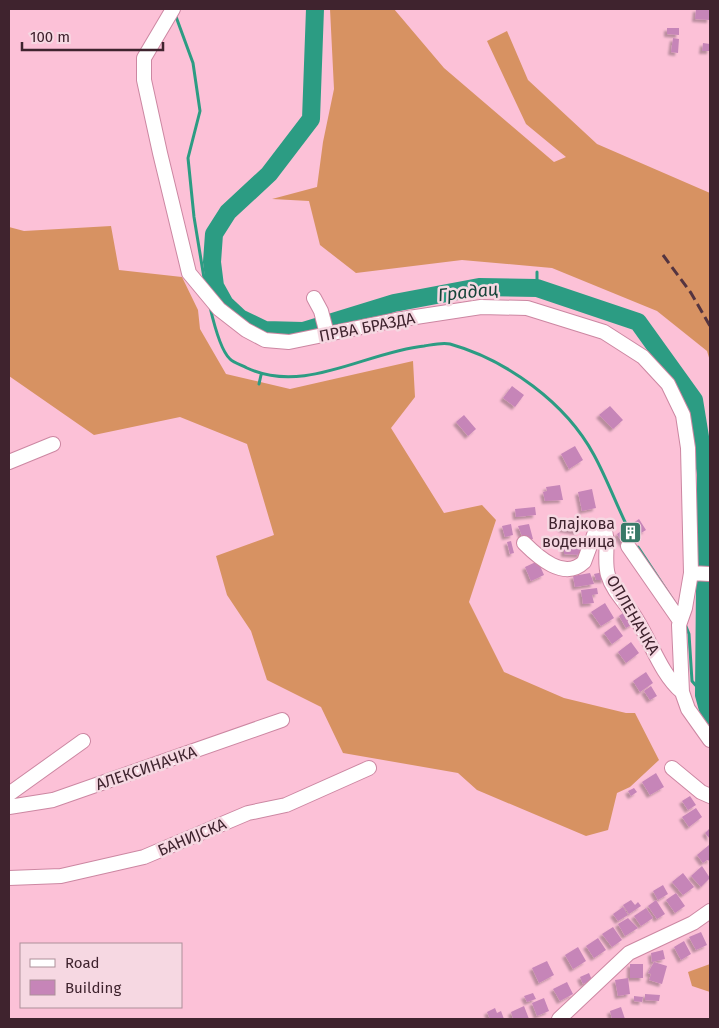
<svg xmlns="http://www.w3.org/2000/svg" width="719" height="1028" font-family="'Fira Sans',sans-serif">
<defs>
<filter id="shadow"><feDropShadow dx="-3" dy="3" stdDeviation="1" flood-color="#0004"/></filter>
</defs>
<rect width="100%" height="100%" fill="#fcc1d7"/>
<path fill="#d79262" d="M 330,9 L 394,9 L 444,68 L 554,162 L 566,157 L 526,124 L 487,41 L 507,31 L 528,80 L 597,144 L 710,193 L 710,361 L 707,351 L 657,311 L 552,268 L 462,260 L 356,273 L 320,245 L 309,201 L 272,199 L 317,187 L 323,142 L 334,89 Z
M 111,226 L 119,270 L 182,277 L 198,310 L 200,329 L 226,374 L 290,389 L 413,361 L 415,397 L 391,428 L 444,513 L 482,505 L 496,520 L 469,602 L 504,672 L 564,698 L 626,713 L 635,713 L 659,760 L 630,787 L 617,793 L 608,830 L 586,836 L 477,790 L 458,773 L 343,753 L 321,707 L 267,680 L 251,631 L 227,595 L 216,556 L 274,535 L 247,444 L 180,417 L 94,435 L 9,376 L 9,227 L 24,231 Z
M 710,964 L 710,992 L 692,986 L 688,972 Z"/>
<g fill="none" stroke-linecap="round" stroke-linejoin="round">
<path stroke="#2c9c83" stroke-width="3" d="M 175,14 L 193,63 L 200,111 L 188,158 L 194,217 L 205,284
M 537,288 L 537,272
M 210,307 C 213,320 220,350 230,359 C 234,363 242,365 247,368 C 304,395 366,352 424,346 C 431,345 442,342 450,344 C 507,360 566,403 594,455 C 606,477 615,501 626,524
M 259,384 L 261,375
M 638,547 L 679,609
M 685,624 L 689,634 L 692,681 L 704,695"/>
<path stroke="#2c9c83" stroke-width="18" d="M 315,9 L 311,119 L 269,174 L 228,212 L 214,234 L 212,262 L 215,286 L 225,304 L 240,318 L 265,330 L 303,331 L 394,303 L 479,287 L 537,288 L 638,322 L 694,400 L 706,474 L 704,695 L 710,717"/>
</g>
<path fill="#c685b8" filter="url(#shadow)" d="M 696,9 L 710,9 L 710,20 L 695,19 Z
M 667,28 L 679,28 L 679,35 L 667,34 Z
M 673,38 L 679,39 L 678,53 L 671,52 Z
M 703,43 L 710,44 L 710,51 L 702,51 Z
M 512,386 L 524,395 L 515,407 L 503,398 Z
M 610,406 L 623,420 L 613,429 L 599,415 Z
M 464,415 L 476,429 L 468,436 L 456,422 Z
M 575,446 L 583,460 L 569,469 L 561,454 Z
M 560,485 L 563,500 L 545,501 L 543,492 L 547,491 L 546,487 Z
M 592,489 L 596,508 L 582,511 L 578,492 Z
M 535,507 L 536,515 L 516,517 L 515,509 Z
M 639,519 L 646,530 L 623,544 L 617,534 Z
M 556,520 L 579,524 L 578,532 L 561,529 L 562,526 L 555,524 Z
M 511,524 L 513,535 L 505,537 L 502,526 Z
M 529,524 L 533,539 L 524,541 L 518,526 Z
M 511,541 L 514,553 L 510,554 L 507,542 Z
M 564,544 L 581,544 L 581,555 L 564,554 Z
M 538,561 L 544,575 L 531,581 L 525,567 Z
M 603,572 L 605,580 L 596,580 L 594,574 Z
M 590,573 L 594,584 L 575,587 L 573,576 Z
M 597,588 L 598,594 L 592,595 L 594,603 L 583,604 L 581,590 Z
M 605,603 L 614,618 L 601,626 L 591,612 Z
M 626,611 L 634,623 L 626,628 L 619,616 Z
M 615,625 L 623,636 L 612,644 L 604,633 Z
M 631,642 L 639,653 L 626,663 L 618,652 Z
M 646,672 L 653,683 L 640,692 L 633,681 Z
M 651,686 L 657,696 L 650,700 L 644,691 Z
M 656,773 L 664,787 L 650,795 L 642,782 Z
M 634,788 L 637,792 L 631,796 L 628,791 Z
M 690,796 L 696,805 L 688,810 L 682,801 Z
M 696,808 L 702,817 L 689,827 L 682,817 Z
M 710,828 L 710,839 L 705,833 Z
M 709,845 L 710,861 L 707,860 L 703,863 L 697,855 Z
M 702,866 L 710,878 L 701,887 L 691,876 Z
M 683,873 L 694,887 L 683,895 L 672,882 Z
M 663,885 L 668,894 L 658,900 L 653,891 Z
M 676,893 L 685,906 L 675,913 L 666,900 Z
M 631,900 L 635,905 L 638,902 L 641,906 L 629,914 L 623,905 Z
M 656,900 L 665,914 L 657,919 L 648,906 Z
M 623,907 L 628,915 L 618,921 L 613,914 Z
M 646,908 L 653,918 L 641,926 L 634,916 Z
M 628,918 L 638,928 L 625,936 L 618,924 Z
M 613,927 L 622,940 L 612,947 L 602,934 Z
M 701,932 L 707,945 L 696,950 L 689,937 Z
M 598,938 L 606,950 L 594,958 L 586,946 Z
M 684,941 L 691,954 L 681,960 L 674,947 Z
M 578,947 L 586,961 L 573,969 L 565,955 Z
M 663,950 L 665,959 L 652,962 L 651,953 Z
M 547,961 L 554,975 L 539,983 L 532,968 Z
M 654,962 L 667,966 L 662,984 L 649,980 L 651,974 L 648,973 Z
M 630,964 L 643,964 L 643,978 L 630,978 Z
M 589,973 L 592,980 L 583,984 L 580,977 Z
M 628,978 L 630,994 L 618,996 L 615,980 Z
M 567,982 L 573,994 L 560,1001 L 553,989 Z
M 533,993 L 536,999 L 527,1002 L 524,996 Z
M 645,994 L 660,995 L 659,1001 L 645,1000 Z
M 634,996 L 643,997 L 642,1002 L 634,1001 Z
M 544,998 L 549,1011 L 537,1016 L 532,1003 Z
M 524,1006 L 529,1019 L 513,1019 L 511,1012 Z
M 621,1007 L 625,1019 L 612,1019 L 610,1011 Z
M 495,1008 L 497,1013 L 501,1011 L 504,1019 L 490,1019 L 487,1012 Z"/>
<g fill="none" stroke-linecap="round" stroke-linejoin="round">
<defs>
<path id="minor" d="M 173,9 L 144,58 L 144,80 L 160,153 L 189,273 L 219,309 L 246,330 L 265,340 L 289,342 L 396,320 L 481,307 L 527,308 L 604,332 L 643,357 L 668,384 L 683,415 L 688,448 L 691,573 L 685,608 L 679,625 L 682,692 L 688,709 L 710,740
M 314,298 L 321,311 L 327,334
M 9,462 L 53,444
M 524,543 C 538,557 564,581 584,562 L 597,527 L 602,527 C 611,535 603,560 608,575 C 613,592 628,605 637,620 C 652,644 661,674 682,692
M 628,546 L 680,621
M 691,573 L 710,574
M 672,768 L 701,792 L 710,796
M 9,794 L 83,741
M 9,807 L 53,800 L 282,720
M 9,878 L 61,876 L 144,857 L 248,813 L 286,805 L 369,768
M 559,1019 L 629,953 L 693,923 L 710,911"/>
</defs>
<use href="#minor" stroke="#cc87a2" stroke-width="16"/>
<use href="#minor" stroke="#fff" stroke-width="14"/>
<path stroke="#543440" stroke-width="3" stroke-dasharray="10 5" stroke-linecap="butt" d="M 663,255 L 691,293 L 710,326"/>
</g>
<defs>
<symbol id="building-square" viewBox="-11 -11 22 22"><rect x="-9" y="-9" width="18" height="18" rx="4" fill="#387968" stroke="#f6d8e2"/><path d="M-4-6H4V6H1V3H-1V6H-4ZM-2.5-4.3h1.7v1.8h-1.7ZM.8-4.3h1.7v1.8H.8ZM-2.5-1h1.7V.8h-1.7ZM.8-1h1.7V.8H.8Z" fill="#fff"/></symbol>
</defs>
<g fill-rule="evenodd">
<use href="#building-square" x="618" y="520" width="25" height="25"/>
</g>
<g text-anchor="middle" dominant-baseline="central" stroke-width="5" stroke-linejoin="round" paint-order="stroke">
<g font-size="16" fill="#3f232e" stroke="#f6d8e2">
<text transform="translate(367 327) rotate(-11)">ПРВА БРАЗДА</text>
<text transform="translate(633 615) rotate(60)">ОПЛЕНАЧКА</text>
<text transform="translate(146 768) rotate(-19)">АЛЕКСИНАЧКА</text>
<text transform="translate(192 837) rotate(-23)">БАНИЈСКА</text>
</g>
<g font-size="16" fill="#3f232e" stroke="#f6d8e2" text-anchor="end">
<text x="615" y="523">Влајкова<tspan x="615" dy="18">воденица</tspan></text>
</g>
<g font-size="18" font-style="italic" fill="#154439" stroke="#f6d8e2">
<text transform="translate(468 292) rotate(-6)">Градац</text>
</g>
</g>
<rect width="719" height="1028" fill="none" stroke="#3f232e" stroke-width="20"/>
<rect x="20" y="943" width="162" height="65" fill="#f6d8e2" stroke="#ad909a"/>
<rect x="30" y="959" width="25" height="8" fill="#ffffff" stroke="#ad909a"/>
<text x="65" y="968" font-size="15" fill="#3f232e">Road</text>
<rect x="30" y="980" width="25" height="15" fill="#c685b8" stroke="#ad909a"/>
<text x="65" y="993" font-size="15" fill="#3f232e">Building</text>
<path d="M22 42v8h141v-8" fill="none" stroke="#3f232e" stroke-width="2.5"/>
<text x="30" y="42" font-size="15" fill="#3f232e" stroke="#f6d8e2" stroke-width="4" paint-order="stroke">100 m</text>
</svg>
